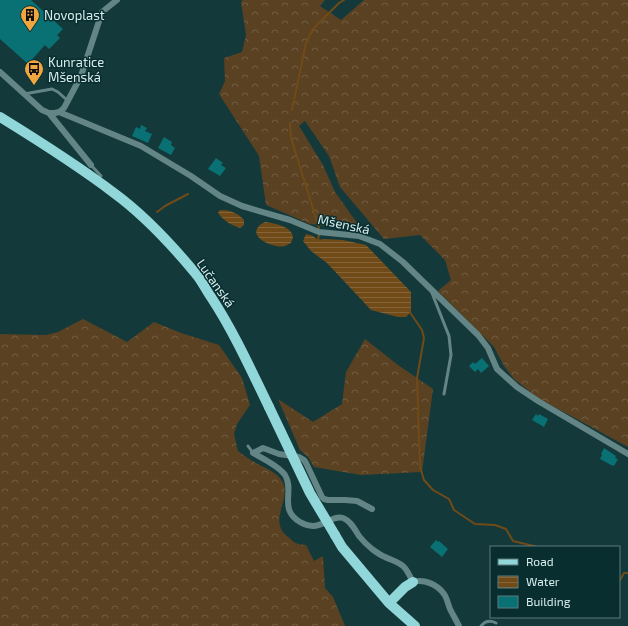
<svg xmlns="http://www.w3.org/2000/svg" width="628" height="626" font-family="'Exo 2',sans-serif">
<defs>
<pattern id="forest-crowns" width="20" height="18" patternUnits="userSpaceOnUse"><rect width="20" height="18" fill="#5a4122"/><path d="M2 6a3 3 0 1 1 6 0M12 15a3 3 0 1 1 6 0" fill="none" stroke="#715d42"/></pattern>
<pattern id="water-rules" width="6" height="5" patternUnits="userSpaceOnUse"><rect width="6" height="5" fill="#704b18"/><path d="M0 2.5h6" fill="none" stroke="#84653a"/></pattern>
</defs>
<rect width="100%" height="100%" fill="#14393a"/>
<path fill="url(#forest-crowns)" d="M 243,0 L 325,0 L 320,6 L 341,20 L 364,0 L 628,0 L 628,447 L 538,398 L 514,379 L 504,366 L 494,347 L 438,291 L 451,280 L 445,260 L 420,235 L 384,239 L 340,187 L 329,156 L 305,121 L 299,126 L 323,165 L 335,192 L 362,230 L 310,224 L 266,205 L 259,156 L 219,94 L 225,81 L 224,58 L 242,52 L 246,35 L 241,2 Z
M 83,319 L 127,342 L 154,322 L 181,333 L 219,345 L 242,378 L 250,405 L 237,424 L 234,434 L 238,451 C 244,455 250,460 256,463 C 266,469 278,472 283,483 C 291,500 268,520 287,536 C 295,543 295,544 306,545 L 314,561 L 323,556 L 325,588 L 333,597 L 345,626 L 0,626 L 0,334 L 46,335 L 58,332 Z
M 365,339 L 398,365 L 433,389 L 422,472 L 361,475 L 314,467 L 308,457 L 300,450 L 278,399 L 313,422 L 342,404 L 346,372 Z"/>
<path fill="url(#water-rules)" d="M 221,210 C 230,210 238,213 244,220 L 244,225 L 240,228 C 231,225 224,221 218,213 L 219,211 Z
M 265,222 C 273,223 292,226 293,237 C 293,239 291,241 291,243 C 289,244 287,245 285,246 C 275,249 246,237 260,225 C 261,224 263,223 265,222 Z
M 306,234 L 313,236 L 318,240 L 324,239 L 343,240 L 366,245 L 411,292 L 411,312 L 406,317 L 398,317 L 371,310 L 327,263 L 311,251 L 303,241 Z"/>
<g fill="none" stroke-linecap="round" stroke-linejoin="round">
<path stroke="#704b18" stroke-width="2" d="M 292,110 L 306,43 L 313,29 L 339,3 L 344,0
M 290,123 L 291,138 L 319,228
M 157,212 L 165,206 L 188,194
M 319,235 L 318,240 L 320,241
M 409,311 L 422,330 L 424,338 L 417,378 L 420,467 L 424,480 L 433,490 L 449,499 L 454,510 L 475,524 L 495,525 L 506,529 L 513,541 L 538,547
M 619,582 L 624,573 L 628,573"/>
</g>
<path fill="#097074" d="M 0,0 L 31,0 L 63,29 L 57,35 L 60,38 L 49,49 L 45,45 L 28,64 L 0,39 Z
M 141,125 L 147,128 L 145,131 L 152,134 L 148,143 L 132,136 L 136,127 L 140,129 Z
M 164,137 L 172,142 L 171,145 L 175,148 L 171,155 L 158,148 Z
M 216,158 L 223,163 L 221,165 L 226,168 L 220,176 L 208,169 Z
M 482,358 L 489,366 L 481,373 L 478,369 L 475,372 L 469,366 L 473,362 L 475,364 Z
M 536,414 L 538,416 L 539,414 L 548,419 L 544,427 L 532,420 Z
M 604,448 L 616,456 L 615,458 L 618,459 L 614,466 L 611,465 L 600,459 L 602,455 L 601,454 Z
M 436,540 L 438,542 L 439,541 L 448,549 L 442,557 L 430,547 Z"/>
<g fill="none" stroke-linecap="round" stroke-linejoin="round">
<path stroke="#648586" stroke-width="3" d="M 24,94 L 52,89 L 58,92 L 68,101
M 91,165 L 101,176
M 432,293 L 449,336 L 451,355 L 444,394
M 248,446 L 253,453
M 481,626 C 485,621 490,620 496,623"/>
<path stroke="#648586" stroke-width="6" d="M 0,72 L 42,110 L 49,113 L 91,165
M 59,112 L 64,108 L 81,76 L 102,12 L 117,0
M 49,113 L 55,113 L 59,112 L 141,146 L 191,176 L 220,196 L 242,206 L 290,220 L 319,232 L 359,236 L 380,244 L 403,262 L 478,335 L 488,348 L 497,369 L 517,387 L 538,401 L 628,454
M 372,509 L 357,501 L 345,500 L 328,500 L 324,499 L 322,497 L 306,463 L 304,460 L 299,457 L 279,454 L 263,448 L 253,453 C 262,458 279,466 285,475 C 295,491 278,509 300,522 C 320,534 330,514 343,518 C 351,521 355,530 359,536 C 363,541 367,545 372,549 C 376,552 380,555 385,557 C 391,560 399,562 404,567 C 408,571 410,577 413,582 C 424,579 437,584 444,594 C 447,598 448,604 450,609 C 453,615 456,620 459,626"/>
<path stroke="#91d7d9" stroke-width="10" d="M 0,117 C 39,141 77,165 114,193 C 144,215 172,245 196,274 C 202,281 206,290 211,297 C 234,332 251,370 269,407
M 335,535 L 342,547 L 389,603 L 415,626
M 389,603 L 405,587 L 413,582"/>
<path stroke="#91d7d9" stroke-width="10" d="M 269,407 L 310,493 L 335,535"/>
</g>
<defs>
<symbol id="building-pin" viewBox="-11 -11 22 30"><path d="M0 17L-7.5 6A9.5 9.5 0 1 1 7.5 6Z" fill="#f0a63f" stroke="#082e30"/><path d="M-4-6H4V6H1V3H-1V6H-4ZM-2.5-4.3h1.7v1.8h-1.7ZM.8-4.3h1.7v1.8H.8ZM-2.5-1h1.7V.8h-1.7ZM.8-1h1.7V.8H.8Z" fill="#111"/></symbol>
<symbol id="bus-pin" viewBox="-11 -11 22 30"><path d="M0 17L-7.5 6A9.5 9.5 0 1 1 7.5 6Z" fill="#f0a63f" stroke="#082e30"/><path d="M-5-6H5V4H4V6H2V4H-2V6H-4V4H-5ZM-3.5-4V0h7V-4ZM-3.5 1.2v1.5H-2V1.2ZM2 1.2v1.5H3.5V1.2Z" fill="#111"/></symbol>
</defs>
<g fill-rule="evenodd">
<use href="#building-pin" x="19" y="4" width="22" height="30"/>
<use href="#bus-pin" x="23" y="58" width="22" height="30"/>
</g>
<g text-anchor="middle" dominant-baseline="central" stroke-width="3" stroke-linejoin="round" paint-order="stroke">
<g font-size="13" fill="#d9eded" stroke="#082e30" text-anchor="start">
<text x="44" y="15">Novoplast</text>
<text x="48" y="62">Kunratice<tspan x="48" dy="15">Mšenská</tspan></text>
</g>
<g font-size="13" fill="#d9eded" stroke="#082e30">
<text transform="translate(344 224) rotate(12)">Mšenská</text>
<text transform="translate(216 283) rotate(55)">Lučanská</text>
</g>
</g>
<rect x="490" y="546" width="130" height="72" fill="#082e30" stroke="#5c7a7c"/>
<rect x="498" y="559" width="20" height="6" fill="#91d7d9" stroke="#5c7a7c"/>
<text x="526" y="566" font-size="12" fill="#d9eded">Road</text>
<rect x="498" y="576" width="20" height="12" fill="url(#water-rules)" stroke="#5c7a7c"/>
<text x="526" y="586" font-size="12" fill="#d9eded">Water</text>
<rect x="498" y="596" width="20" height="12" fill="#097074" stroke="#5c7a7c"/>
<text x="526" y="606" font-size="12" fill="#d9eded">Building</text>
</svg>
